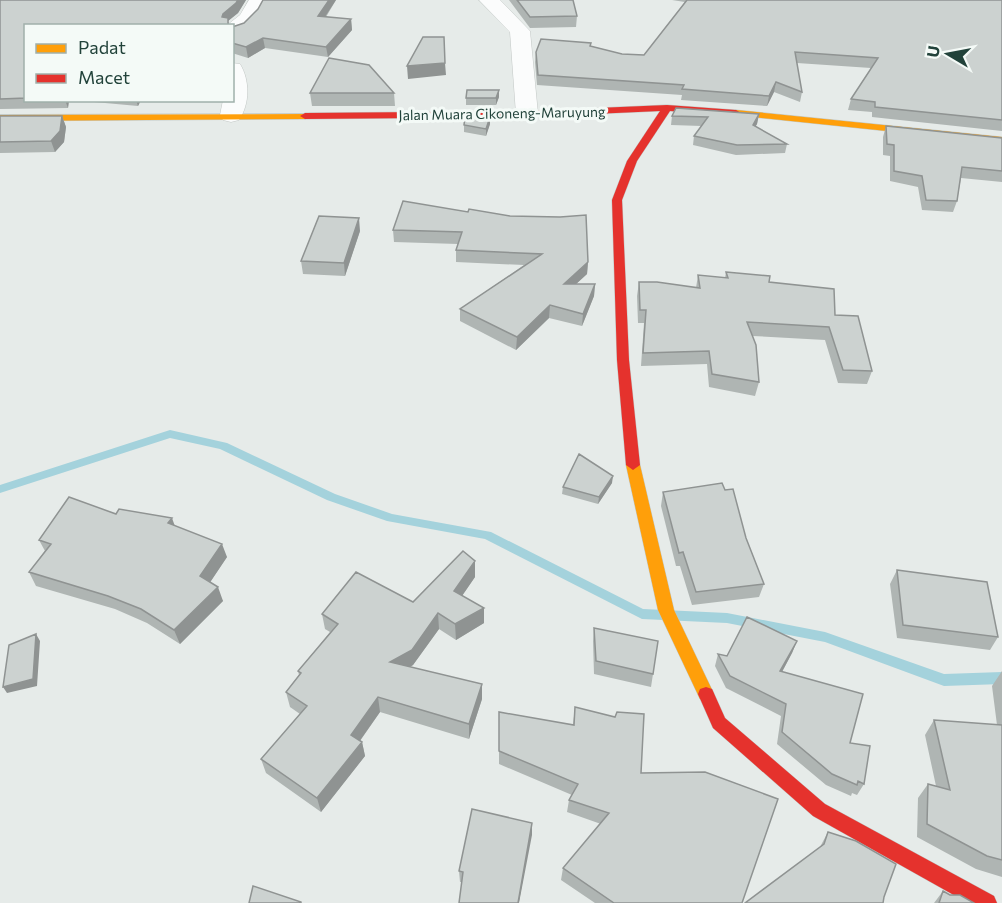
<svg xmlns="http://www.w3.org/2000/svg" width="1002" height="903" font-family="Commissioner,sans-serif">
<rect width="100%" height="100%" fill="#e6ebe9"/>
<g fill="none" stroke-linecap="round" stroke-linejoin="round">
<path fill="#a4d2dc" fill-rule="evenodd" d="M 170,430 L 227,443 L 335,494 L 392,514 L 491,532 L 643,609 L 727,613 L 825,632 L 944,674 L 1002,672 L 1002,684 L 944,686 L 825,642 L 727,623 L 642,619 L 485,539 L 387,521 L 327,500 L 220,449 L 170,438 L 0,493 L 0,485 Z"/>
<defs>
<path id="street" d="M 249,0 L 269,0 C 260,16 251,32 232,37 L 232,26 L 226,26 L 240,15 Z
M 479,0 L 500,0 L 530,31 L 538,114 L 535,119 L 527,121 L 519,119 L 516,114 L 510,32 Z
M 232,63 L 240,64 C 250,80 250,104 239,120 L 231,122 L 223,120 L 220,115 L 223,100 L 232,100 Z"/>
<path id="slow" d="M 736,110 L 1002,137 L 1002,143 L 733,115 L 731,113 Z
M 308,114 L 308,118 L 305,119 L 0,121 L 0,115 Z
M 633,460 L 640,465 L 674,610 L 714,694 L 712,699 L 706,701 L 700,699 L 658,610 L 626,465 Z"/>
<path id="jam" d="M 667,105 L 736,110 L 741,113 L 736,116 L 670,111 L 637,161 L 622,200 L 629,360 L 640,465 L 633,470 L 626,465 L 617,360 L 612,200 L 627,161 L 660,111 L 527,117 L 305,119 L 300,116 L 305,113 L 527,111 Z
M 706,687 L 712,689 L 725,718 L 825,804 L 994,896 L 997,903 L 968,903 L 813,816 L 713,728 L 698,694 L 700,689 Z"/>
</defs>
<use href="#street" stroke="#c3c8c6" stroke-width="1"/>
<use href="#slow" stroke="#c1c9c7" stroke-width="1"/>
<use href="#jam" stroke="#c1c9c7" stroke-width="1"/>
<use href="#street" fill="#fbfcfc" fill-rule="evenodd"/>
<use href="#slow" fill="#ff9f0a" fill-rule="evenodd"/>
<use href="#jam" fill="#e5322d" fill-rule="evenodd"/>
</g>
<path fill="#afb5b3" d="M 0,0 L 246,0 L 238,13 L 228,21 L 229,26 L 26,26 L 26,100 L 69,100 L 68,108 L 0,109 Z
M 263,0 L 336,0 L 326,17 L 351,19 L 352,30 L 328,57 L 265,48 L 248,58 L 232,53 L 232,27 L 244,23 L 258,9 Z
M 509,0 L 573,0 L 577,16 L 576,27 L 530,28 Z
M 672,0 L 1002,0 L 1002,131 L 872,117 L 872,112 L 848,110 L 851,99 L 871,68 L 797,63 L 802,92 L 800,102 L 774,92 L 767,106 L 681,100 L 682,95 L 537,85 L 535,62 L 536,52 L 591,46 L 622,54 L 644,55 L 685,2 Z
M 499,90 L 499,97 L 496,105 L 466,105 L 466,98 Z
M 310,93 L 394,93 L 395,106 L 312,106 Z
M 72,100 L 141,100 L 138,106 Z
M 759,114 L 757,124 L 755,127 L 787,144 L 785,153 L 736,155 L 693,145 L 694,136 L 702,126 L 671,125 L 672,116 Z
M 0,116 L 62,116 L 66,127 L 64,142 L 55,152 L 0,153 Z
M 490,124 L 486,136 L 464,132 L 464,125 Z
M 886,126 L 1002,138 L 1002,182 L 961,178 L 957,201 L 953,212 L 922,210 L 918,187 L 890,181 L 890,156 L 883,155 L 883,137 Z
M 403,201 L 588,262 L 587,274 L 576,284 L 595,284 L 594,296 L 582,326 L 549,318 L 516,350 L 460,321 L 460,309 L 524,265 L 456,262 L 456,250 L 458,244 L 394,242 L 393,230 Z
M 360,231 L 345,276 L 303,274 L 301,261 Z
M 726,272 L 769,282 L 835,315 L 872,371 L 867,384 L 838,383 L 825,340 L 753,336 L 759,382 L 755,396 L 709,387 L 707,364 L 641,366 L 644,323 L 638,323 L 637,296 L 639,282 L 696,288 L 698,275 L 725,278 Z
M 612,483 L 598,504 L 562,494 L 563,487 Z
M 663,492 L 746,538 L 764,584 L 759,597 L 692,605 L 680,566 L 676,566 L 661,506 Z
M 116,514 L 174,525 L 227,557 L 210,582 L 223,601 L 180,644 L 147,623 L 115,609 L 36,586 L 29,572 L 45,551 L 39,540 Z
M 475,561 L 475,577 L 462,596 L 484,623 L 456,640 L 439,629 L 413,665 L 410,667 L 482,684 L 482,699 L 469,739 L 380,712 L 360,741 L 362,742 L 365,756 L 321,812 L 266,773 L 261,759 L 300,714 L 290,707 L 286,692 L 299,675 L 298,671 L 330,632 L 325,629 L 322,614 L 413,602 Z
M 897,570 L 998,637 L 990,650 L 897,638 L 890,584 Z
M 594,628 L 653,674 L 651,687 L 594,674 L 593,641 Z
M 797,641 L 792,653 L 782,672 L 850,743 L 864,784 L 857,795 L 852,793 L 851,796 L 826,785 L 777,744 L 781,716 L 726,688 L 715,666 L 718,654 L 727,656 Z
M 1002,671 L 1002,877 L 976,869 L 917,837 L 918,798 L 928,784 L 936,786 L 925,735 L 934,720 L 997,725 L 992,686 Z
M 575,707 L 641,773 L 742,903 L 595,903 L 561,880 L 563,868 L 601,824 L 567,812 L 569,800 L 572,795 L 499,764 L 499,712 L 573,725 Z
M 828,832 L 884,897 L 820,847 Z
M 532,835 L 462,882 L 460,882 L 459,871 Z
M 943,891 L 950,895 L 974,903 L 934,903 Z"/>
<path fill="#8f9392" d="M 238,0 L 246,0 L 238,13 L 228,21 L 229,26 L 228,26 L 222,17 L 223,14 Z
M 329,0 L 336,0 L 319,26 L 318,16 Z
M 351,19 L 352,30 L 328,57 L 326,47 Z
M 263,38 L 265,48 L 248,58 L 246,47 Z
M 445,63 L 446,75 L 408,79 L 407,66 Z
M 776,82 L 774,92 L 767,106 L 769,96 Z
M 499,90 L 499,97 L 496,105 L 496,98 Z
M 65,100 L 69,100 L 68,108 Z
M 136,100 L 141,100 L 138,106 Z
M 759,114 L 757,124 L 751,134 L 753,125 Z
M 62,116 L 66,127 L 64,142 L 55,152 L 51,141 Z
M 490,117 L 490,124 L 486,136 L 486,129 Z
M 359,218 L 360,231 L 345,276 L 344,263 Z
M 588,262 L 587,274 L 563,296 L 564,284 Z
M 595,284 L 594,296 L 582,326 L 583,314 Z
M 550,305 L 549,318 L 516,350 L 517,337 Z
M 613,476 L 612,483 L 598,504 L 599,497 Z
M 172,518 L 177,532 L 168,523 Z
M 222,544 L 227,557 L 205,590 L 200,576 Z
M 475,561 L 475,577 L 455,606 L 454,591 Z
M 218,587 L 223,601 L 180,644 L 174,630 Z
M 484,608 L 484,623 L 456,640 L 455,624 Z
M 438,613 L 439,629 L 413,665 L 393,677 L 390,662 Z
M 36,634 L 40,641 L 37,686 L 7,693 L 3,687 Z
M 797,641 L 792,653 L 776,683 L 780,671 Z
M 482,684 L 482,699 L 469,739 L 469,724 Z
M 378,697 L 380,712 L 354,749 L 351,735 Z
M 362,742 L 365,756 L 321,812 L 317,798 Z
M 532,823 L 532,835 L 519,903 L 518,903 Z"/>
<path fill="#ccd2d0" stroke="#8f9392" stroke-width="1.5" d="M 0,0 L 238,0 L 236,3 L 223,14 L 222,17 L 228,18 L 228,26 L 26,26 L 26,98 L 0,99 Z
M 263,0 L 329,0 L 318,16 L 351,19 L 326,47 L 263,38 L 246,47 L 232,43 L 232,27 L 244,23 L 258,9 Z
M 517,0 L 573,0 L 577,16 L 530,17 Z
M 687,0 L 1002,0 L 1002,120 L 875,107 L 875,102 L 851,99 L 878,58 L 795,52 L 802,92 L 776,82 L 769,96 L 682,89 L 684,85 L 538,75 L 536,52 L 541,39 L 591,43 L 590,46 L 622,54 L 644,55 Z
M 423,37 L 444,37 L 445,63 L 407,66 Z
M 329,58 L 369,65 L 394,93 L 310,93 Z
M 467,90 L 499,90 L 496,98 L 466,98 Z
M 676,108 L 759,114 L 753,125 L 787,144 L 737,145 L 694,136 L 708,117 L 672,116 Z
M 0,116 L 62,116 L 60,131 L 51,141 L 0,142 Z
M 465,117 L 490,117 L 486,129 L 464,125 Z
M 886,126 L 1002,138 L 1002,171 L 962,167 L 957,201 L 926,200 L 922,176 L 894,171 L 894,145 L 887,144 Z
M 403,201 L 468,212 L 469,209 L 510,216 L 560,217 L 586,215 L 588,262 L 564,284 L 595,284 L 583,314 L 550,305 L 517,337 L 460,309 L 542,254 L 456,250 L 462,232 L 393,230 Z
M 319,216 L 359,218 L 344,263 L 301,261 Z
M 726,272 L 770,276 L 769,282 L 834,289 L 835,315 L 858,316 L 872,371 L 843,370 L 829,327 L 747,322 L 756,345 L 759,382 L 712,374 L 709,351 L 643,353 L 646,310 L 640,310 L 639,282 L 657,282 L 700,288 L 698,275 L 728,278 Z
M 579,454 L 613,476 L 599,497 L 563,487 Z
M 722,483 L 725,490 L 733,489 L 746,538 L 764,584 L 696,592 L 683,552 L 679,553 L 663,492 Z
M 69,497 L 116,514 L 119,509 L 172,518 L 168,523 L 222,544 L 200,576 L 218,587 L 174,630 L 141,609 L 108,596 L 29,572 L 51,544 L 39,540 Z
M 463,551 L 475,561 L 454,591 L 484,608 L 455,624 L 438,613 L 412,650 L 390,662 L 482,684 L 469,724 L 378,697 L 351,735 L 362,742 L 317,798 L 261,759 L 307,706 L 286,692 L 301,673 L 298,671 L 338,624 L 322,614 L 356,572 L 413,602 Z
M 897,570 L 987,582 L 998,637 L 903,625 Z
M 747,617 L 797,641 L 780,671 L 863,694 L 850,743 L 870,746 L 864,784 L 858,781 L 857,785 L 832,774 L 782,732 L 786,704 L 730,676 L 718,654 L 727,656 Z
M 594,628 L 658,641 L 653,674 L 596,661 Z
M 36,634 L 33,679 L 3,687 L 9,645 Z
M 575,707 L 615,717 L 617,712 L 644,714 L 641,773 L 705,772 L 778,799 L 742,903 L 614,903 L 563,868 L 609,813 L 569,800 L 578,784 L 499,751 L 499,712 L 574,725 Z
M 934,720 L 1002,725 L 1002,860 L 987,856 L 927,824 L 928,784 L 950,790 Z
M 472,809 L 532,823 L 518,903 L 459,903 L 463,872 L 459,871 Z
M 828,832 L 856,841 L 896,864 L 884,897 L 883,903 L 745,903 L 824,844 Z
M 253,886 L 301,902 L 301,903 L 249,903 Z
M 943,891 L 950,895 L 960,895 L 974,903 L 939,903 Z"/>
<g text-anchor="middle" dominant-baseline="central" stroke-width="6" stroke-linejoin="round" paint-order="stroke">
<g font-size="14" fill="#21423a" stroke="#f4faf7">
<text transform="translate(502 113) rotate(-1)">Jalan Muara Cikoneng-Maruyung</text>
</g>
</g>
<rect x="24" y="24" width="210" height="78" fill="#f4faf7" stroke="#a0b0ab" stroke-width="1.5"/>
<rect x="36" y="44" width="30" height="9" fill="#ff9f0a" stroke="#a0b0ab" stroke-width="1.5"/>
<text x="78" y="54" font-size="18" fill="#21423a">Padat</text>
<rect x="36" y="74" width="30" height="9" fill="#e5322d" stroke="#a0b0ab" stroke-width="1.5"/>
<text x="78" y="84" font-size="18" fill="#21423a">Macet</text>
<g transform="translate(948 54) rotate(280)" stroke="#f4faf7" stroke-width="4.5" paint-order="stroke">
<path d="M0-4.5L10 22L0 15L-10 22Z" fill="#21423a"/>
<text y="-9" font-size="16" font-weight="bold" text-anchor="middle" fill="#21423a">U</text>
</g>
</svg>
